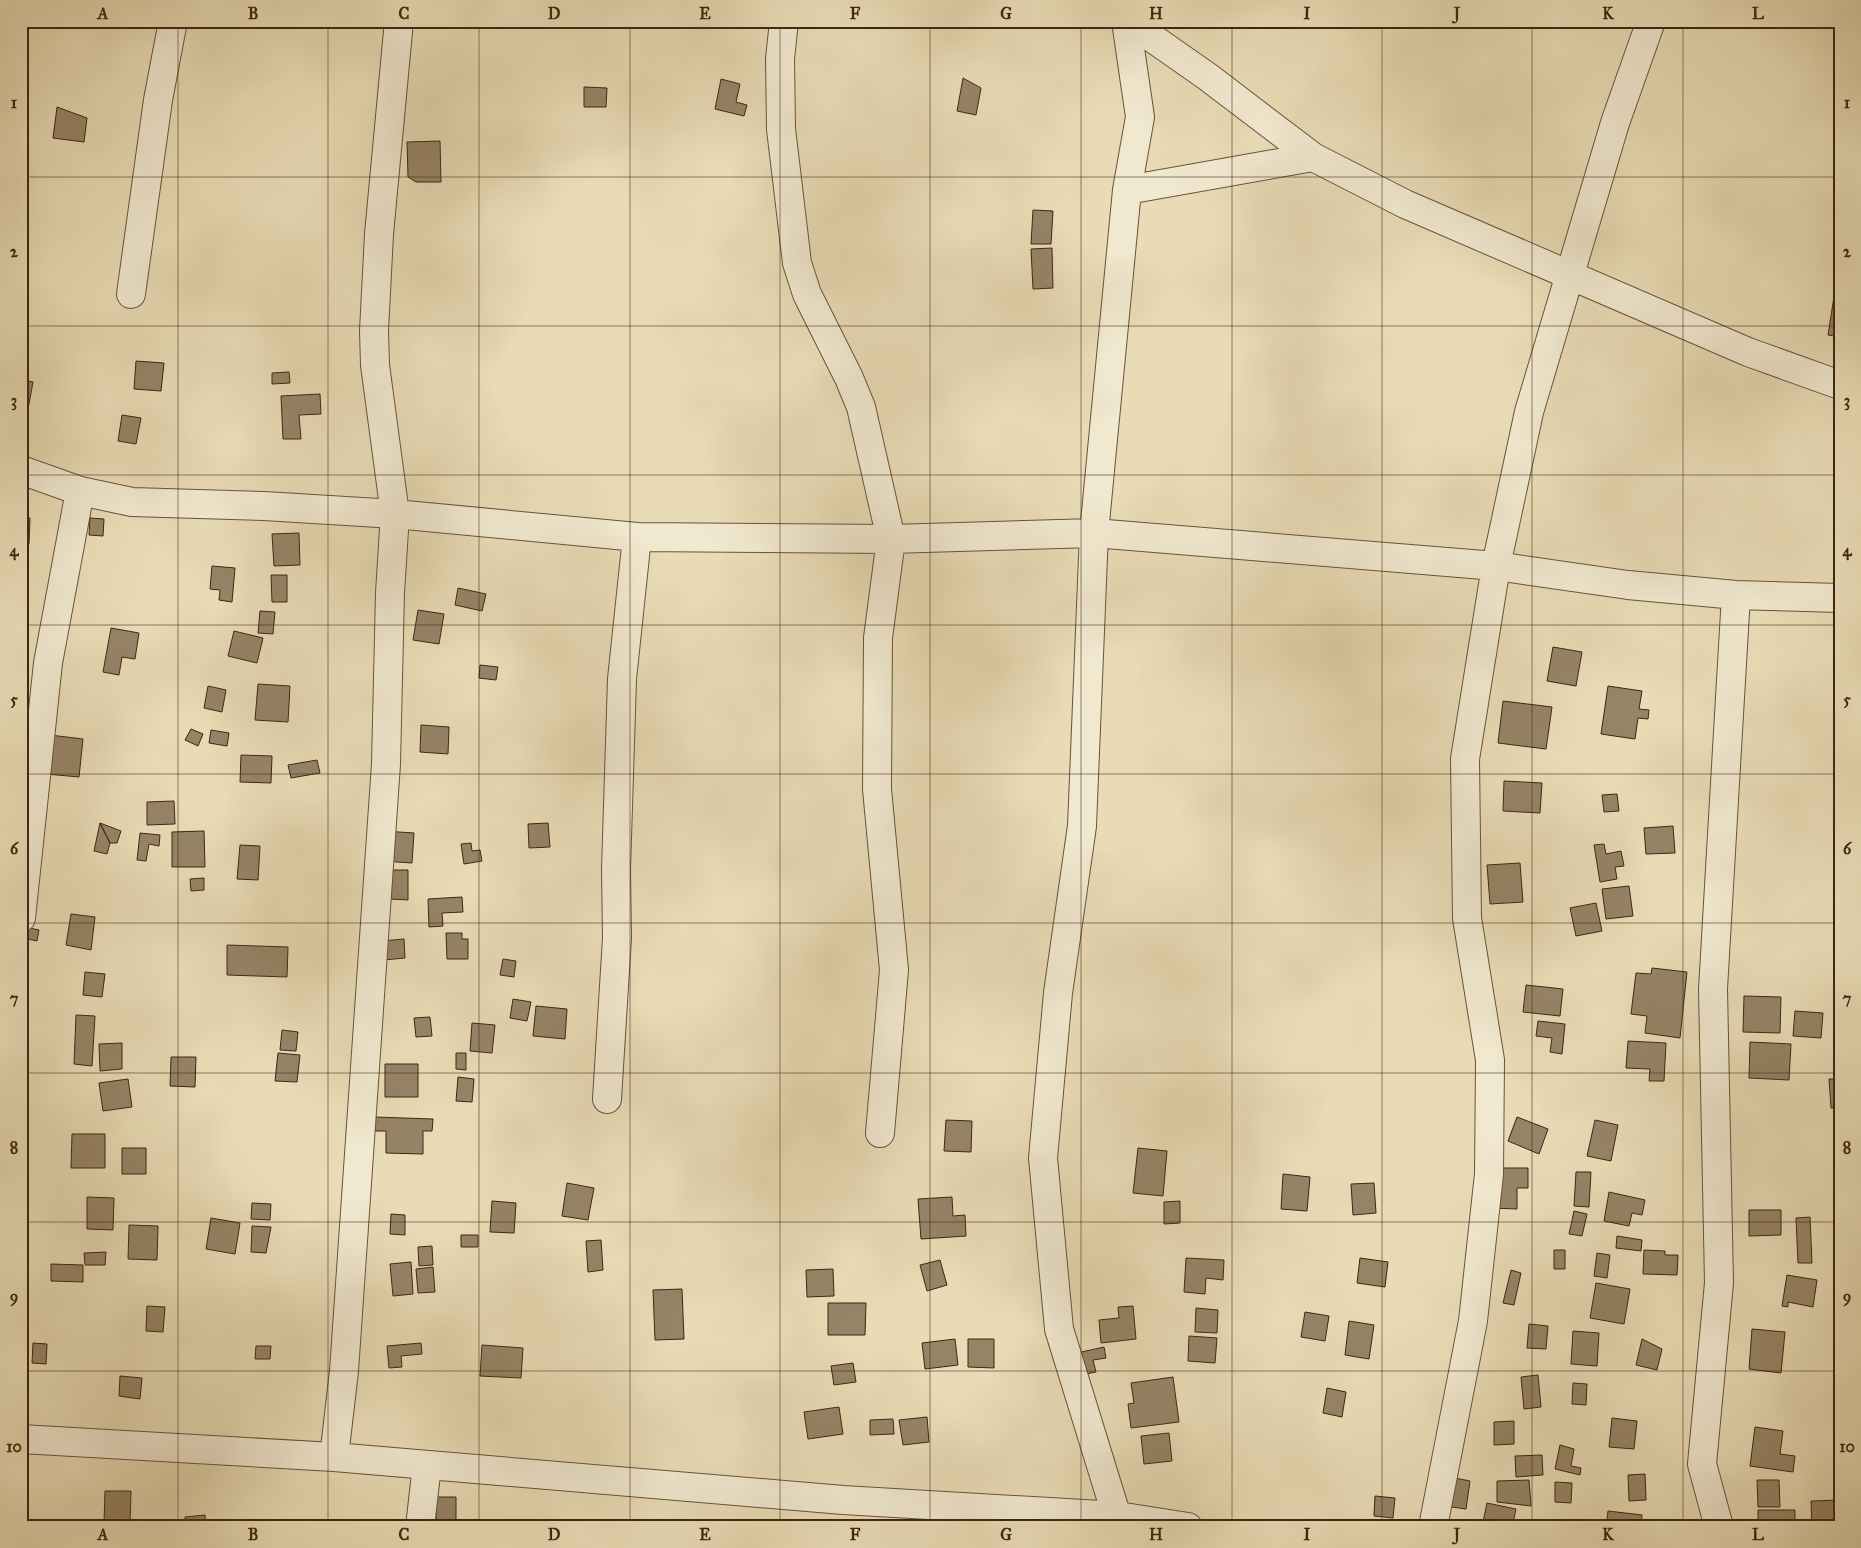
<svg xmlns="http://www.w3.org/2000/svg" width="1861" height="1548" font-family="'IM FELL Great Primer',serif">
<rect width="100%" height="100%" fill="#e8dbb5"/>
<filter id="stains"><feTurbulence type="fractalNoise" baseFrequency=".004" numOctaves="4"/><feColorMatrix values="0 0 0 0 .2 0 0 0 0 .09 0 0 0 0 .02 0 0 0 .5 -.17"/></filter>
<radialGradient id="worn" r=".72"><stop offset=".6" stop-color="#630" stop-opacity="0"/><stop offset="1" stop-color="#630" stop-opacity=".3"/></radialGradient>
<path fill="#968467" stroke="#3e2613" d="M 963,78 L 981,88 L 976,115 L 957,111 Z
M 721,79 L 740,84 L 736,102 L 747,105 L 744,116 L 715,109 Z
M 584,87 L 607,88 L 606,107 L 584,107 Z
M 57,107 L 87,118 L 84,142 L 53,138 Z
M 440,141 L 441,182 L 416,182 L 408,177 L 407,142 Z
M 1033,210 L 1053,211 L 1051,244 L 1031,244 Z
M 1052,248 L 1053,288 L 1033,289 L 1031,249 Z
M 1835,290 L 1840,290 L 1840,337 L 1828,335 Z
M 136,361 L 164,363 L 161,391 L 134,389 Z
M 289,372 L 290,383 L 272,384 L 272,373 Z
M 21,379 L 33,382 L 28,409 L 21,408 Z
M 320,394 L 321,414 L 299,415 L 301,439 L 283,439 L 281,396 Z
M 122,415 L 141,418 L 136,444 L 118,441 Z
M 21,518 L 30,518 L 29,544 L 21,543 Z
M 90,518 L 104,519 L 103,536 L 89,535 Z
M 299,533 L 300,565 L 274,566 L 272,534 Z
M 212,566 L 235,568 L 232,602 L 219,600 L 220,590 L 210,589 Z
M 271,575 L 287,575 L 287,602 L 272,602 Z
M 458,588 L 486,594 L 482,611 L 455,605 Z
M 418,610 L 444,614 L 439,644 L 413,640 Z
M 260,611 L 275,612 L 273,634 L 258,633 Z
M 111,628 L 139,633 L 135,659 L 122,657 L 119,675 L 103,672 Z
M 234,631 L 263,638 L 257,663 L 228,656 Z
M 1553,647 L 1582,652 L 1576,686 L 1547,681 Z
M 480,665 L 498,667 L 496,680 L 479,678 Z
M 258,684 L 290,686 L 288,722 L 255,720 Z
M 208,686 L 226,690 L 222,712 L 204,708 Z
M 1608,686 L 1642,691 L 1639,709 L 1649,710 L 1648,719 L 1638,718 L 1635,739 L 1601,734 Z
M 1503,701 L 1552,707 L 1546,749 L 1498,743 Z
M 421,725 L 449,727 L 448,754 L 420,752 Z
M 191,729 L 203,734 L 198,746 L 185,740 Z
M 211,730 L 229,733 L 227,746 L 209,743 Z
M 50,735 L 83,739 L 79,777 L 46,774 Z
M 241,755 L 272,756 L 271,783 L 240,782 Z
M 317,760 L 320,773 L 291,778 L 288,765 Z
M 1504,781 L 1542,783 L 1540,813 L 1503,811 Z
M 1617,794 L 1619,811 L 1604,812 L 1602,795 Z
M 174,801 L 175,824 L 147,825 L 147,802 Z
M 100,823 L 110,843 L 107,854 L 94,851 Z
M 100,823 L 121,831 L 117,843 L 110,843 Z
M 548,823 L 550,847 L 529,848 L 528,824 Z
M 1673,826 L 1675,853 L 1646,854 L 1644,828 Z
M 204,831 L 205,867 L 172,867 L 172,832 Z
M 384,831 L 414,833 L 412,863 L 383,861 Z
M 140,833 L 160,835 L 159,846 L 149,844 L 146,861 L 137,860 Z
M 471,843 L 472,851 L 480,850 L 482,861 L 464,864 L 461,844 Z
M 1604,844 L 1606,854 L 1621,851 L 1624,866 L 1615,867 L 1617,879 L 1600,882 L 1594,845 Z
M 240,845 L 260,846 L 258,880 L 237,879 Z
M 1520,863 L 1523,902 L 1490,904 L 1487,865 Z
M 380,870 L 408,870 L 408,900 L 390,899 L 390,911 L 379,910 Z
M 204,878 L 204,890 L 191,891 L 190,879 Z
M 1629,886 L 1633,916 L 1606,919 L 1602,889 Z
M 462,897 L 463,912 L 442,913 L 443,926 L 429,927 L 428,899 Z
M 1596,903 L 1602,931 L 1576,936 L 1570,908 Z
M 71,914 L 95,917 L 91,950 L 66,945 Z
M 25,927 L 39,930 L 37,941 L 23,938 Z
M 446,933 L 462,933 L 462,939 L 468,939 L 468,959 L 447,959 Z
M 404,939 L 405,958 L 384,960 L 382,941 Z
M 227,945 L 288,947 L 287,977 L 227,975 Z
M 503,959 L 516,961 L 514,977 L 500,975 Z
M 1652,968 L 1687,972 L 1680,1038 L 1645,1033 L 1647,1016 L 1631,1014 L 1636,973 L 1651,974 Z
M 85,972 L 105,974 L 102,997 L 83,995 Z
M 1526,985 L 1563,989 L 1560,1016 L 1523,1012 Z
M 1744,996 L 1781,997 L 1780,1033 L 1743,1032 Z
M 513,999 L 531,1002 L 527,1021 L 510,1018 Z
M 536,1006 L 567,1009 L 565,1039 L 533,1036 Z
M 1795,1011 L 1823,1013 L 1821,1038 L 1793,1036 Z
M 76,1015 L 95,1016 L 92,1066 L 74,1064 Z
M 430,1017 L 432,1036 L 416,1037 L 414,1018 Z
M 1538,1021 L 1565,1024 L 1562,1054 L 1550,1052 L 1552,1038 L 1536,1036 Z
M 472,1023 L 495,1025 L 492,1053 L 470,1051 Z
M 282,1030 L 298,1032 L 296,1051 L 280,1050 Z
M 1628,1041 L 1666,1043 L 1664,1081 L 1649,1081 L 1650,1069 L 1626,1068 Z
M 1750,1042 L 1791,1044 L 1789,1080 L 1749,1078 Z
M 122,1043 L 122,1069 L 100,1071 L 99,1044 Z
M 278,1053 L 300,1055 L 297,1082 L 275,1081 Z
M 456,1053 L 466,1053 L 466,1070 L 456,1069 Z
M 171,1057 L 196,1057 L 195,1087 L 170,1086 Z
M 385,1064 L 418,1064 L 418,1097 L 385,1097 Z
M 458,1077 L 474,1079 L 472,1102 L 456,1101 Z
M 128,1079 L 132,1107 L 103,1111 L 99,1083 Z
M 1829,1079 L 1840,1079 L 1840,1107 L 1831,1108 Z
M 375,1117 L 433,1119 L 432,1131 L 423,1131 L 423,1154 L 386,1153 L 386,1131 L 374,1131 Z
M 1517,1117 L 1548,1129 L 1539,1154 L 1508,1141 Z
M 946,1120 L 972,1121 L 971,1152 L 944,1151 Z
M 1595,1120 L 1618,1125 L 1611,1161 L 1587,1156 Z
M 72,1134 L 105,1134 L 105,1168 L 71,1168 Z
M 122,1148 L 146,1148 L 146,1174 L 122,1174 Z
M 1138,1148 L 1167,1151 L 1163,1196 L 1133,1193 Z
M 1491,1168 L 1528,1168 L 1528,1188 L 1517,1188 L 1517,1209 L 1491,1208 Z
M 1835,1168 L 1840,1168 L 1840,1194 L 1835,1195 Z
M 1576,1172 L 1591,1172 L 1589,1207 L 1574,1206 Z
M 1283,1174 L 1310,1177 L 1307,1211 L 1281,1209 Z
M 567,1183 L 594,1188 L 588,1220 L 562,1216 Z
M 1374,1183 L 1376,1213 L 1353,1215 L 1351,1184 Z
M 1609,1192 L 1645,1200 L 1642,1215 L 1632,1213 L 1629,1226 L 1604,1221 Z
M 87,1197 L 114,1198 L 113,1230 L 87,1229 Z
M 952,1197 L 953,1216 L 965,1215 L 966,1236 L 921,1239 L 918,1199 Z
M 492,1201 L 516,1203 L 514,1233 L 490,1232 Z
M 1180,1201 L 1180,1223 L 1164,1224 L 1164,1202 Z
M 252,1203 L 271,1204 L 270,1220 L 251,1219 Z
M 1749,1210 L 1781,1210 L 1781,1235 L 1749,1236 Z
M 1574,1211 L 1587,1214 L 1582,1236 L 1569,1234 Z
M 391,1214 L 405,1215 L 405,1235 L 390,1234 Z
M 1810,1217 L 1812,1263 L 1798,1263 L 1796,1218 Z
M 211,1218 L 240,1223 L 235,1254 L 206,1249 Z
M 129,1225 L 158,1226 L 157,1260 L 128,1259 Z
M 252,1226 L 271,1227 L 266,1253 L 251,1252 Z
M 461,1235 L 478,1235 L 478,1247 L 461,1247 Z
M 1617,1236 L 1642,1240 L 1641,1251 L 1616,1248 Z
M 601,1240 L 603,1270 L 588,1272 L 586,1241 Z
M 432,1246 L 433,1265 L 419,1266 L 418,1247 Z
M 1554,1250 L 1565,1250 L 1565,1269 L 1554,1269 Z
M 1644,1250 L 1665,1251 L 1665,1255 L 1678,1255 L 1677,1275 L 1643,1274 Z
M 106,1252 L 105,1265 L 85,1265 L 84,1253 Z
M 1597,1253 L 1610,1255 L 1607,1278 L 1594,1276 Z
M 1186,1258 L 1224,1260 L 1223,1280 L 1206,1278 L 1205,1294 L 1184,1292 Z
M 1360,1258 L 1388,1262 L 1385,1287 L 1357,1283 Z
M 940,1260 L 947,1285 L 927,1291 L 920,1265 Z
M 411,1262 L 413,1294 L 393,1296 L 390,1264 Z
M 51,1264 L 83,1265 L 83,1282 L 51,1281 Z
M 433,1267 L 435,1292 L 418,1293 L 416,1269 Z
M 833,1269 L 834,1296 L 807,1297 L 806,1270 Z
M 1511,1270 L 1521,1273 L 1514,1305 L 1503,1303 Z
M 1787,1275 L 1817,1280 L 1813,1307 L 1788,1302 L 1788,1307 L 1782,1306 Z
M 1596,1283 L 1630,1289 L 1624,1324 L 1590,1318 Z
M 682,1289 L 684,1339 L 655,1340 L 653,1290 Z
M 828,1303 L 866,1303 L 865,1335 L 828,1335 Z
M 147,1306 L 165,1307 L 163,1332 L 146,1331 Z
M 1133,1306 L 1136,1339 L 1101,1343 L 1099,1320 L 1119,1318 L 1118,1307 Z
M 1196,1308 L 1218,1310 L 1217,1333 L 1195,1332 Z
M 1834,1311 L 1840,1311 L 1840,1331 L 1834,1330 Z
M 1305,1312 L 1329,1316 L 1325,1341 L 1301,1337 Z
M 1349,1321 L 1374,1325 L 1369,1359 L 1345,1355 Z
M 1529,1324 L 1548,1326 L 1546,1349 L 1527,1348 Z
M 1752,1329 L 1785,1332 L 1781,1373 L 1749,1369 Z
M 1573,1331 L 1599,1333 L 1597,1366 L 1571,1364 Z
M 1189,1336 L 1217,1338 L 1215,1363 L 1188,1361 Z
M 955,1339 L 958,1365 L 925,1369 L 922,1343 Z
M 968,1339 L 994,1339 L 994,1368 L 968,1367 Z
M 1642,1339 L 1662,1349 L 1657,1370 L 1636,1365 Z
M 33,1343 L 47,1344 L 46,1364 L 32,1363 Z
M 421,1343 L 422,1354 L 401,1356 L 402,1367 L 389,1368 L 387,1346 Z
M 482,1345 L 523,1348 L 521,1378 L 480,1376 Z
M 256,1346 L 271,1346 L 270,1359 L 255,1359 Z
M 1104,1347 L 1106,1358 L 1093,1360 L 1096,1372 L 1081,1375 L 1077,1353 Z
M 853,1363 L 856,1382 L 834,1385 L 831,1366 Z
M 1538,1375 L 1541,1407 L 1524,1409 L 1521,1377 Z
M 120,1376 L 142,1378 L 140,1399 L 119,1396 Z
M 1173,1377 L 1179,1422 L 1131,1428 L 1128,1404 L 1134,1403 L 1131,1383 Z
M 1573,1383 L 1587,1384 L 1586,1405 L 1572,1404 Z
M 1327,1388 L 1346,1392 L 1342,1417 L 1323,1413 Z
M 839,1407 L 843,1434 L 808,1439 L 804,1412 Z
M 927,1417 L 929,1442 L 903,1445 L 899,1420 Z
M 1612,1418 L 1637,1421 L 1634,1449 L 1609,1447 Z
M 893,1419 L 894,1434 L 870,1435 L 870,1420 Z
M 1514,1421 L 1514,1444 L 1494,1445 L 1494,1422 Z
M 1755,1427 L 1783,1431 L 1780,1454 L 1795,1456 L 1793,1472 L 1750,1466 Z
M 1169,1433 L 1172,1461 L 1144,1464 L 1141,1436 Z
M 1560,1445 L 1574,1449 L 1571,1466 L 1581,1468 L 1580,1475 L 1555,1469 Z
M 1542,1455 L 1543,1475 L 1516,1477 L 1515,1456 Z
M 1645,1474 L 1646,1500 L 1629,1501 L 1628,1475 Z
M 1450,1477 L 1470,1481 L 1466,1509 L 1445,1506 Z
M 1529,1480 L 1531,1506 L 1497,1502 L 1497,1481 Z
M 1757,1480 L 1779,1480 L 1780,1507 L 1758,1507 Z
M 1555,1482 L 1572,1483 L 1571,1503 L 1555,1502 Z
M 105,1491 L 131,1491 L 130,1523 L 104,1523 Z
M 1375,1496 L 1395,1498 L 1393,1518 L 1374,1516 Z
M 436,1497 L 456,1497 L 456,1527 L 436,1527 Z
M 1840,1500 L 1840,1527 L 1812,1527 L 1811,1501 Z
M 1487,1503 L 1516,1509 L 1512,1527 L 1482,1527 Z
M 1758,1510 L 1795,1510 L 1795,1527 L 1758,1527 Z
M 1608,1511 L 1642,1515 L 1641,1527 L 1606,1527 Z
M 205,1515 L 206,1527 L 186,1527 L 185,1517 Z"/>
<g fill="none" stroke-linecap="round" stroke-linejoin="round">
<defs>
<path id="minor" d="M 784,21 L 780,59 L 781,129 L 797,263 L 807,294 L 849,378 L 861,407 L 891,539 L 878,638 L 877,789 L 894,970 L 880,1133
M 1128,21 L 1208,77 L 1313,157 L 1405,204 L 1748,352 L 1840,385
M 1127,190 L 1313,157
M 131,294 L 158,100 L 173,21
M 21,470 L 80,491 L 132,502 L 264,506 L 395,514 L 637,537 L 891,539 L 1094,533 L 1496,566 L 1628,585 L 1736,595 L 1840,598
M 21,918 L 48,663 L 80,491
M 607,1099 L 617,938 L 616,870 L 622,679 L 637,537
M 21,1439 L 334,1457 L 843,1500 L 1118,1516 L 1188,1527
M 334,1457 L 344,1371 L 386,764 L 390,593 L 395,514 L 375,365 L 374,331 L 379,234 L 399,21
M 420,1527 L 427,1465
M 1120,1527 L 1059,1329 L 1043,1158 L 1058,993 L 1082,826 L 1094,533 L 1127,190 L 1140,117 L 1126,21
M 1433,1527 L 1473,1321 L 1489,1174 L 1490,1060 L 1467,918 L 1465,759 L 1496,566 L 1529,412 L 1615,123 L 1651,21
M 1719,1527 L 1702,1464 L 1719,1283 L 1713,989 L 1736,595"/>
</defs>
<use href="#minor" stroke="#68533c" stroke-width="30"/>
<use href="#minor" stroke="#f0e8cf" stroke-width="28"/>
</g>
<path fill="none" stroke="#3e2613" stroke-width="1" stroke-opacity="0.55" d="M 178,21 L 178,1527M 328,21 L 328,1527M 479,21 L 479,1527M 630,21 L 630,1527M 780,21 L 780,1527M 930,21 L 930,1527M 1081,21 L 1081,1527M 1232,21 L 1232,1527M 1382,21 L 1382,1527M 1532,21 L 1532,1527M 1683,21 L 1683,1527M 21,177 L 1840,177M 21,326 L 1840,326M 21,475 L 1840,475M 21,625 L 1840,625M 21,774 L 1840,774M 21,923 L 1840,923M 21,1073 L 1840,1073M 21,1222 L 1840,1222M 21,1371 L 1840,1371"/>
<rect width="1861" height="1548" fill="none" stroke="#e8dbb5" stroke-width="55"/>
<rect x="28" y="28" width="1806" height="1492" fill="none" stroke="#3e2613" stroke-width="2"/>
<g font-size="16" text-anchor="middle" font-weight="bold" fill="#3e2613">
<text x="103" y="19">A</text>
<text x="253" y="19">B</text>
<text x="404" y="19">C</text>
<text x="554" y="19">D</text>
<text x="705" y="19">E</text>
<text x="855" y="19">F</text>
<text x="1006" y="19">G</text>
<text x="1156" y="19">H</text>
<text x="1307" y="19">I</text>
<text x="1457" y="19">J</text>
<text x="1608" y="19">K</text>
<text x="1758" y="19">L</text>
<text x="14" y="108">1</text>
<text x="1847" y="108">1</text>
<text x="14" y="257">2</text>
<text x="1847" y="257">2</text>
<text x="14" y="406">3</text>
<text x="1847" y="406">3</text>
<text x="14" y="556">4</text>
<text x="1847" y="556">4</text>
<text x="14" y="705">5</text>
<text x="1847" y="705">5</text>
<text x="14" y="854">6</text>
<text x="1847" y="854">6</text>
<text x="14" y="1004">7</text>
<text x="1847" y="1004">7</text>
<text x="14" y="1153">8</text>
<text x="1847" y="1153">8</text>
<text x="14" y="1302">9</text>
<text x="1847" y="1302">9</text>
<text x="14" y="1452">10</text>
<text x="1847" y="1452">10</text>
<text x="103" y="1540">A</text>
<text x="253" y="1540">B</text>
<text x="404" y="1540">C</text>
<text x="554" y="1540">D</text>
<text x="705" y="1540">E</text>
<text x="855" y="1540">F</text>
<text x="1006" y="1540">G</text>
<text x="1156" y="1540">H</text>
<text x="1307" y="1540">I</text>
<text x="1457" y="1540">J</text>
<text x="1608" y="1540">K</text>
<text x="1758" y="1540">L</text>
</g>
<rect width="100%" height="100%" filter="url(#stains)"/>
<rect width="100%" height="100%" fill="url(#worn)"/>
</svg>
